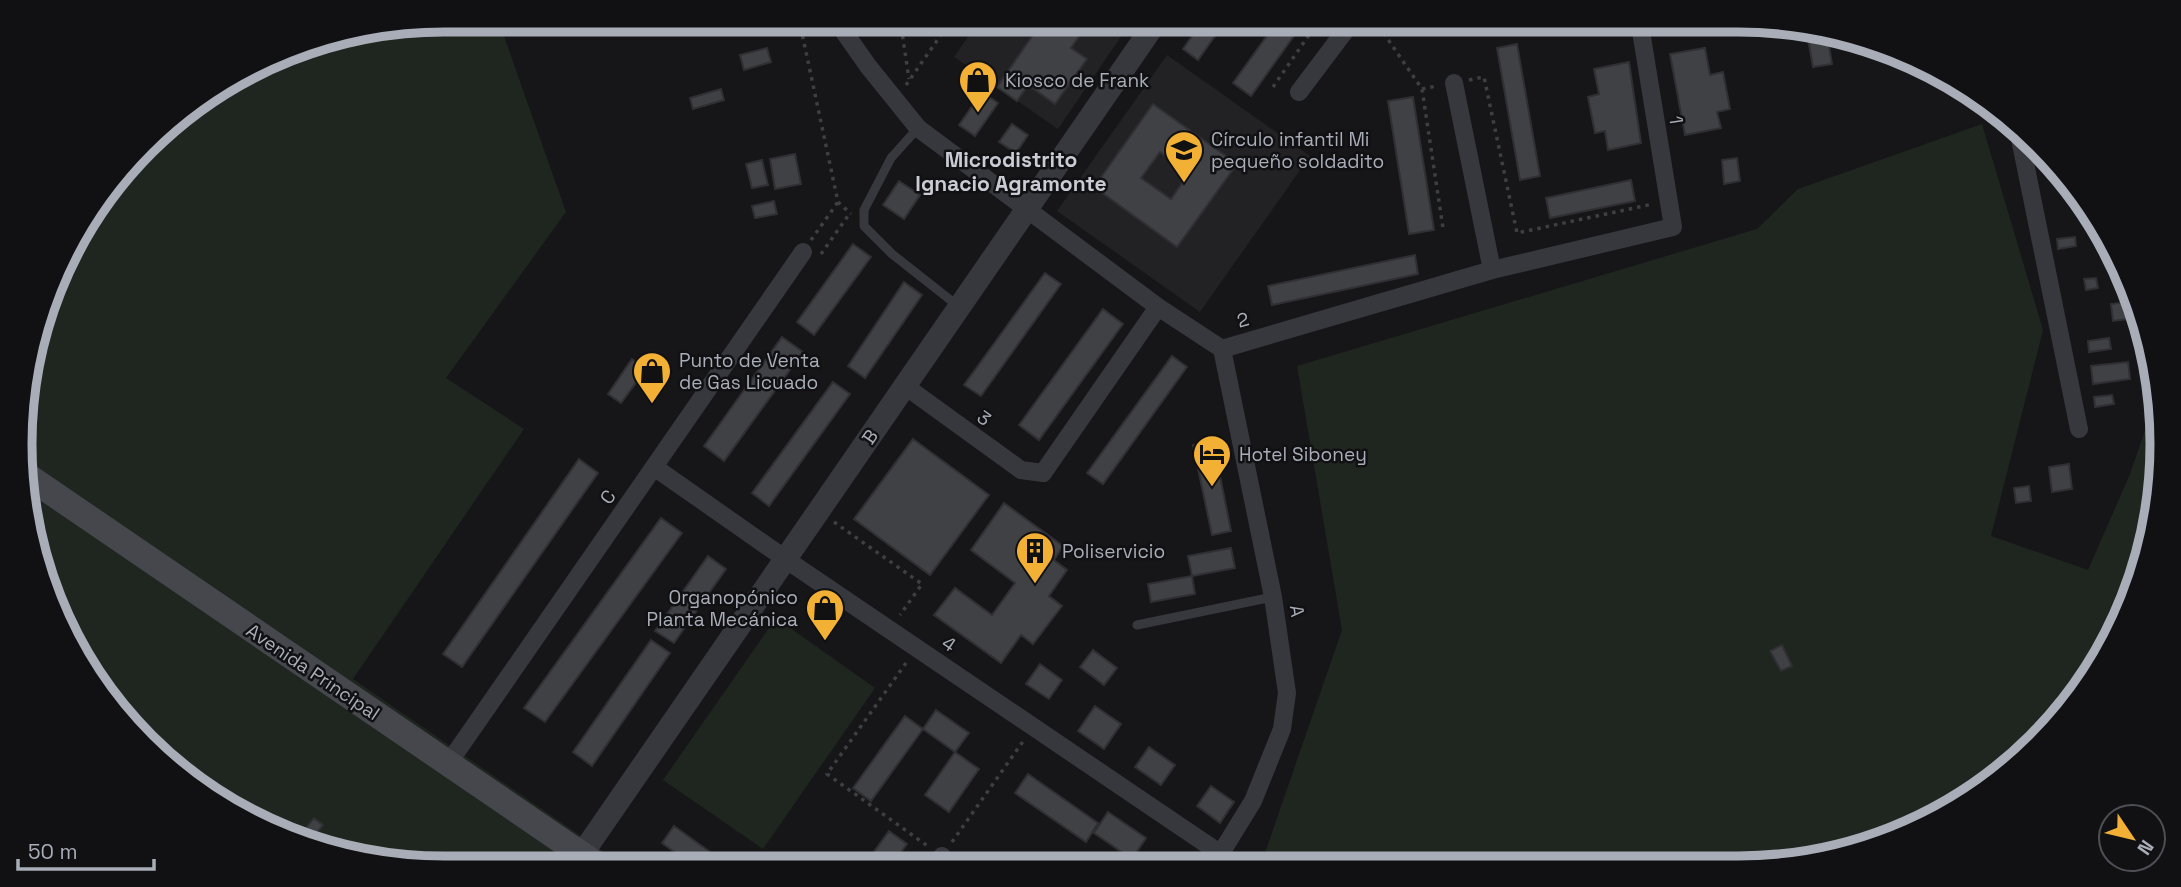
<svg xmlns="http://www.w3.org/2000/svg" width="2181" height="887" font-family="'Space Grotesk',sans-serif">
<rect width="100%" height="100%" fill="#161618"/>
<path fill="#222225" d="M 980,19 L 1133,19 L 1058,129 L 954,57 Z
M 1167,55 L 1310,156 L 1200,312 L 1057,211 Z"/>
<path fill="#1e261f" d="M 444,19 L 498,19 L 566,212 L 446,378 L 524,429 L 353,679 L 626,867 L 444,868 L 308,845 L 185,780 L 76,656 L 27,526 L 23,388 L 76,232 L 164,124 L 307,42 Z
M 1982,124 L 2043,330 L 1991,536 L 2088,570 L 2130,474 L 2156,398 L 2161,415 L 2139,579 L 2090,679 L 2017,763 L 1925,824 L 1793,864 L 1254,866 L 1266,850 L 1342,630 L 1297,366 L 1757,229 L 1798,189 Z
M 776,618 L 875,688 L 763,849 L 663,780 Z"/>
<path fill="#404145" stroke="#303034" stroke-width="2" fill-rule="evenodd" d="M 1044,19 L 1091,19 L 1071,48 L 1087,59 L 1055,104 L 1028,85 L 1017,101 L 997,87 Z
M 1204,19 L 1227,19 L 1198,60 L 1183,49 Z
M 1279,19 L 1306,19 L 1251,96 L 1233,83 Z
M 1792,28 L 1803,30 L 1804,38 L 1794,39 Z
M 1815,32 L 1827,34 L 1832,64 L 1813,67 L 1807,33 Z
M 1844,37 L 1864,40 L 1865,44 L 1846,47 Z
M 1517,44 L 1540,176 L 1520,180 L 1497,48 Z
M 767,48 L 771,62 L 744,70 L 740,55 Z
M 1705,48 L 1710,75 L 1723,72 L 1730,109 L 1717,112 L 1721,128 L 1685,135 L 1670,54 Z
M 1629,62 L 1641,143 L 1608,150 L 1605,131 L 1595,133 L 1588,97 L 1599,94 L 1594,69 Z
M 721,89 L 724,100 L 693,109 L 690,98 Z
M 982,92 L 998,103 L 975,136 L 959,125 Z
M 1413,97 L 1434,230 L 1409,234 L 1388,101 Z
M 1153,104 L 1237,164 L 1177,247 L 1094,187 ZM 1160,152 L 1189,173 L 1171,199 L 1141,178 Z
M 1012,124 L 1028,135 L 1016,153 L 999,142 Z
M 795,154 L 801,184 L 775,189 L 770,159 Z
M 1737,158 L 1740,181 L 1724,184 L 1722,160 Z
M 762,160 L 768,185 L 752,188 L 746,164 Z
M 1631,180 L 1635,201 L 1550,218 L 1546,198 Z
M 899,181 L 920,195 L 904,219 L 883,205 Z
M 774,201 L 777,214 L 755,218 L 752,206 Z
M 2075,237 L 2076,246 L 2058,249 L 2057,239 Z
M 853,244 L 871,257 L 814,335 L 797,322 Z
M 1415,255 L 1418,274 L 1272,305 L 1268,286 Z
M 1045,273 L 1061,284 L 981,396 L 964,385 Z
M 2096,278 L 2098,288 L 2086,290 L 2084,279 Z
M 904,282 L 922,295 L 865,378 L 848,366 Z
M 2127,302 L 2129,319 L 2113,321 L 2111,304 Z
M 1103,309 L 1123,324 L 1039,440 L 1019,425 Z
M 782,337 L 803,352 L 724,461 L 704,446 Z
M 2109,338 L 2111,349 L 2089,352 L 2088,341 Z
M 1172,356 L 1187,367 L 1103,484 L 1087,473 Z
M 632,359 L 646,369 L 621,403 L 608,394 Z
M 2128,362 L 2130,379 L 2093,384 L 2091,366 Z
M 833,382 L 850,394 L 769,506 L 752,493 Z
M 2112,395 L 2114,404 L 2095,407 L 2094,397 Z
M 913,439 L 989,495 L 930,575 L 854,519 Z
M 1213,441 L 1231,531 L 1212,535 L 1193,445 Z
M 579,459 L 598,473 L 462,667 L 443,654 Z
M 2069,464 L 2072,489 L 2052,492 L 2049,467 Z
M 2029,486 L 2031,501 L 2016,503 L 2014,488 Z
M 1004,503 L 1063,546 L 1054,560 L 1067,570 L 1049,596 L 1062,606 L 1033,644 L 1021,635 L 1001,663 L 934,615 L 955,588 L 992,615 L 1015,583 L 971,550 Z
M 661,518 L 682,533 L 545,722 L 524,708 Z
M 1231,548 L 1235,568 L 1192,576 L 1188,556 Z
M 708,556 L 726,569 L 674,643 L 655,631 Z
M 1192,576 L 1195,594 L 1151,602 L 1148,584 Z
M 651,640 L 670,653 L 592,766 L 573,752 Z
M 1782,645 L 1792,666 L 1781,671 L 1770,651 Z
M 1093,650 L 1117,668 L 1104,685 L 1080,667 Z
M 1040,664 L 1062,680 L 1049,699 L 1026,684 Z
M 1095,706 L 1121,724 L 1104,749 L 1078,731 Z
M 936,710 L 969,733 L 955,752 L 923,729 Z
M 905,716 L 923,729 L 871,801 L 853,788 Z
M 1149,747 L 1175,765 L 1161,785 L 1135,767 Z
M 955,752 L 979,769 L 949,812 L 925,795 Z
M 1028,774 L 1098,823 L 1086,842 L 1015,793 Z
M 1211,786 L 1234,802 L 1220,823 L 1197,806 Z
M 1108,812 L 1146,838 L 1132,859 L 1094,833 Z
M 314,818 L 323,825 L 315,835 L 306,828 Z
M 674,826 L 731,867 L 695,867 L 662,843 Z
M 889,831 L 907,844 L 890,867 L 863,867 Z"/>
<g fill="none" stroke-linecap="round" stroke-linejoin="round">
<path stroke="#3d3f44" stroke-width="3.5" stroke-dasharray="3.5 5" stroke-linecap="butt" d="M 799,19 L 838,202 L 851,214
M 900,19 L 909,79
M 1374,19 L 1422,89 L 1443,228
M 1469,80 L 1484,77 L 1517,233 L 1653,204
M 906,85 L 952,19
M 1273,87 L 1320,19
M 1422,89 L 1437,86
M 811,240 L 838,202
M 821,254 L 850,213
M 834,522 L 922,584 L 900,615
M 906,663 L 827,774 L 929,847
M 952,842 L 1024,740"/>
<path stroke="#37383d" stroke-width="9" d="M 918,128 L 891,158 L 864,210 L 864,226 L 892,254 L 958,306
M 1137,625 L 1273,597"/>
<path stroke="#37383d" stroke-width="18" d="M 835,19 L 868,66 L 918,128 L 1158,307 L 1222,349 L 1492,270 L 1673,227 L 1639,19
M 1454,83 L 1492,270
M 1299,92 L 1354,19
M 2017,124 L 2079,429
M 905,386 L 1021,470 L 1043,473 L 1158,307
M 654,467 L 797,567 L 1221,854
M 448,764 L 803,252
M 934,866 L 942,856
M 1213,866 L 1253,801 L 1282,729 L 1287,693 L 1273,597 L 1222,349"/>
<path stroke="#37383d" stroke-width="23" d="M 582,854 L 1158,19"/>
<path stroke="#45474d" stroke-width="26" d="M 26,475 L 600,867"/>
</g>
<defs>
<symbol id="shop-pin" viewBox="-11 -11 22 30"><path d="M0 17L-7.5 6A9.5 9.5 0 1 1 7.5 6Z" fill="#f2b134" stroke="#111113"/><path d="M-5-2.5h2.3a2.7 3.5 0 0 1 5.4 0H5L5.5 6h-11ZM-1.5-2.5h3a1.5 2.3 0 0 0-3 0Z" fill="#111"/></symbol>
<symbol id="school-pin" viewBox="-11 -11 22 30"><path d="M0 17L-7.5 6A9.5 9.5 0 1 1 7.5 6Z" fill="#f2b134" stroke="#111113"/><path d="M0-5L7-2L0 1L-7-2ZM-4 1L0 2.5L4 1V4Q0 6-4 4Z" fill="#111"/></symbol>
<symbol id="hotel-pin" viewBox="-11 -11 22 30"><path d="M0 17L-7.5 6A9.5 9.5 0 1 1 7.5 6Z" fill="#f2b134" stroke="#111113"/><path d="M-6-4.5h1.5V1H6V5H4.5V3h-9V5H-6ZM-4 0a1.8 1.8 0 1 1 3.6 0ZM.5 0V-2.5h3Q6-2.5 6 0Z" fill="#111"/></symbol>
<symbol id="building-pin" viewBox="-11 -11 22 30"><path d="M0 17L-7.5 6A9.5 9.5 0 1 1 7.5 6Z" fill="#f2b134" stroke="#111113"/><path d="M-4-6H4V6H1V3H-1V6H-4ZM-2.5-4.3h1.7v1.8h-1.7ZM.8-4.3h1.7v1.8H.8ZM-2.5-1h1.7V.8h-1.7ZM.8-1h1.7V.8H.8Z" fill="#111"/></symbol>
</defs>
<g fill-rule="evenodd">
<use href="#shop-pin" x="956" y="58" width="44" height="60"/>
<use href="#school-pin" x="1162" y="128" width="44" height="60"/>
<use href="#shop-pin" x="630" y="349" width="44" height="60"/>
<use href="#hotel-pin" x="1190" y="432" width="44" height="60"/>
<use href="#building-pin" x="1013" y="529" width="44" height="60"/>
<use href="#shop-pin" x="803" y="586" width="44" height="60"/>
</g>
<g text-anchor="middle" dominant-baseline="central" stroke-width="5" stroke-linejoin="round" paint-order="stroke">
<g font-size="19" fill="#a8adb8" stroke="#111113" text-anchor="start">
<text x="1005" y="80">Kiosco de Frank</text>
<text x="1211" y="139">Círculo infantil Mi<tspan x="1211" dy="22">pequeño soldadito</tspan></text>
<text x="679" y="360">Punto de Venta<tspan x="679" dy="22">de Gas Licuado</tspan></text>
<text x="1239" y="454">Hotel Siboney</text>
<text x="1062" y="551">Poliservicio</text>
<text x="798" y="597" text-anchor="end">Organopónico<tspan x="798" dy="22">Planta Mecánica</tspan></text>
</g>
<g font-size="19" fill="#a8adb8" stroke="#111113">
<text transform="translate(1676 120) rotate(81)">1</text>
<text transform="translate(1243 320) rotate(-16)">2</text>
<text transform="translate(984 418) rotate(36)">3</text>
<text transform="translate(870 437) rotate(-55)">B</text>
<text transform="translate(608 497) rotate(-55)">C</text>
<text transform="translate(1297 611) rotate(82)">A</text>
<text transform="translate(949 644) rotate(34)">4</text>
<text transform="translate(313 672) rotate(34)">Avenida Principal</text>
</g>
<g font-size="21" font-weight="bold" fill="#c9ccd4" stroke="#111113">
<text x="1011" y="159">Microdistrito<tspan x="1011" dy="24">Ignacio Agramonte</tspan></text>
</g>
</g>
<path d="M0 0H2181V887H0ZM444 32H1738A412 412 0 0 1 2150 444V444A412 412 0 0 1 1738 856H444A412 412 0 0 1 32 444V444A412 412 0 0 1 444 32Z" fill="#111113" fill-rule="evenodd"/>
<path fill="none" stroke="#a8adb8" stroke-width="9" d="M444 32H1738A412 412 0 0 1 2150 444V444A412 412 0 0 1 1738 856H444A412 412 0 0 1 32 444V444A412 412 0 0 1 444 32Z"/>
<g transform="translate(2132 838) rotate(125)"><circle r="33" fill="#111113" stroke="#4d4f55" stroke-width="2"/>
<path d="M0-5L12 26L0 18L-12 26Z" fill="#f2b134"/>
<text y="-10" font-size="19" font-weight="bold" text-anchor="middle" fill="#a8adb8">N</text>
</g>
<path d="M18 859v10h136v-10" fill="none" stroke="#a8adb8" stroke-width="3.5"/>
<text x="28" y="859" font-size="21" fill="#a8adb8" stroke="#111113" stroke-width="5" paint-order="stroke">50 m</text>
</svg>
